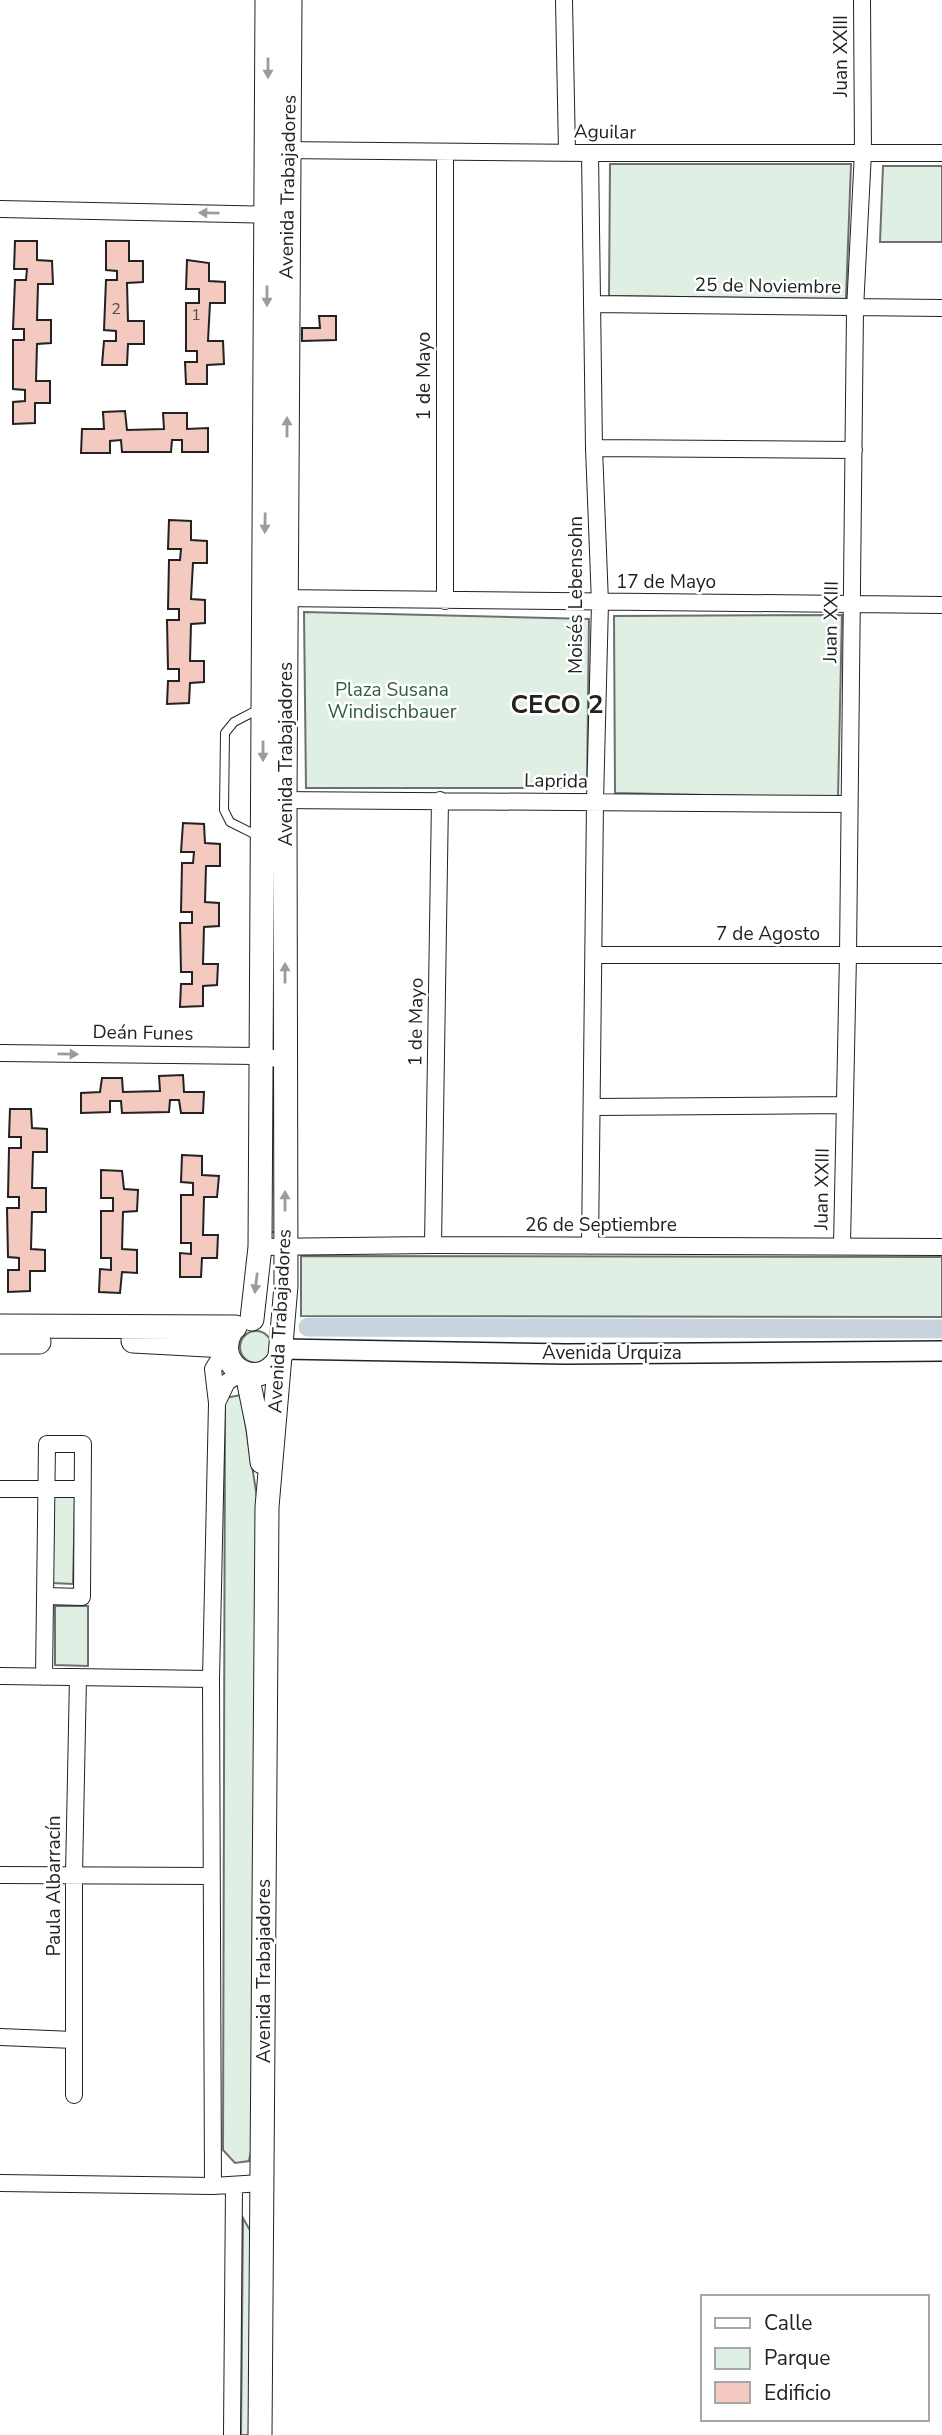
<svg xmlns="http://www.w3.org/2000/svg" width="942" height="2435" font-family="'Nunito Sans',sans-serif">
<rect width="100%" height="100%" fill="#fff"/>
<path fill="#e0efe3" stroke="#6f6f6f" stroke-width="2" d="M 610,164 L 851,164 L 846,299 L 609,296 Z
M 883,166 L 942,166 L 942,242 L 880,242 Z
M 304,612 L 589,619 L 587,788 L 306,788 Z
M 842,615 L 838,798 L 615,793 L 614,616 Z
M 270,1092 L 275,1092 L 275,1232 L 271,1232 Z
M 301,1256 L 942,1257 L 942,1317 L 301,1316 Z
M240 1347a16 16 0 1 1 32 0a16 16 0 1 1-32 0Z
M 241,1395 L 258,1504 L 254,2137 L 249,2161 L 235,2163 L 223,2150 L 225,1398 Z
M 54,1497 L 75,1497 L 73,1584 L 52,1583 Z
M 55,1606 L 88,1606 L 88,1666 L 55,1665 Z
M 243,2218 L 252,2234 L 251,2435 L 241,2435 Z"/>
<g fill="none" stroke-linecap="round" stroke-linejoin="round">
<path stroke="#c7d3dd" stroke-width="19" d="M 308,1327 L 942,1329"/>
</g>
<path fill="#f3c9c0" stroke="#222" stroke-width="2" d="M 15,241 L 37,241 L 37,260 L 52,261 L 53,284 L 38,284 L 37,320 L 51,320 L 51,343 L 37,344 L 36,381 L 50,381 L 50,403 L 35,403 L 35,423 L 13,424 L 13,402 L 25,401 L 25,390 L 13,389 L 13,340 L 24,340 L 24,329 L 13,329 L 15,280 L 26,280 L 27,269 L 14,269 Z
M 106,241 L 129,241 L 129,261 L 143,261 L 143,282 L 127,283 L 128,321 L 144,321 L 144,344 L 128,344 L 127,365 L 102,365 L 104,341 L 116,341 L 116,331 L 104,330 L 106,280 L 117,280 L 117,271 L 106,270 Z
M 187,260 L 209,263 L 209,281 L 225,282 L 225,303 L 210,303 L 208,341 L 223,341 L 224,364 L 207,365 L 207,384 L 186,384 L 185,362 L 197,362 L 197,351 L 186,351 L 186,303 L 199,303 L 199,289 L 186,289 Z
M 319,316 L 336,316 L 336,340 L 302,341 L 302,328 L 320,328 Z
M 125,411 L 127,430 L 164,429 L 163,413 L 187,413 L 187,429 L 208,428 L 208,452 L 182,452 L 182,440 L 172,440 L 171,452 L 122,452 L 121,440 L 110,441 L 110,453 L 81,453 L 82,429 L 104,429 L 103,412 Z
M 169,520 L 191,521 L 191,540 L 207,541 L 207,563 L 193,563 L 191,599 L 205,600 L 205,623 L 191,624 L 190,661 L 204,661 L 204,682 L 190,683 L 189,703 L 167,704 L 168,681 L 179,681 L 179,669 L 168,669 L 167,620 L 179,620 L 179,609 L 168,609 L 169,560 L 180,560 L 181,549 L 168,549 Z
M 183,823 L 204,824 L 205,843 L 220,844 L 220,866 L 206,866 L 205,902 L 219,903 L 219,926 L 204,927 L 203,964 L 218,964 L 217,985 L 203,986 L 203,1006 L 180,1007 L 181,984 L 192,984 L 192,972 L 181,972 L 180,923 L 192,923 L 192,912 L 181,912 L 182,863 L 193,863 L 194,852 L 181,852 Z
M 183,1075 L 184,1092 L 204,1092 L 203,1113 L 181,1113 L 179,1100 L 170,1100 L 169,1112 L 122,1113 L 121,1101 L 110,1101 L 110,1112 L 81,1113 L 81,1093 L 100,1092 L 102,1078 L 122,1078 L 123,1092 L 160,1091 L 159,1076 Z
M 10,1109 L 31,1109 L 32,1128 L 47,1129 L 47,1152 L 33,1152 L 32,1188 L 46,1188 L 46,1212 L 32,1212 L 31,1249 L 45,1250 L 45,1271 L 30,1271 L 30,1291 L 8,1292 L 8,1270 L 19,1270 L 19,1258 L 8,1257 L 7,1208 L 19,1208 L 19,1197 L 8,1197 L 9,1148 L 21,1148 L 21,1137 L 9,1137 Z
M 182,1155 L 202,1156 L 202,1175 L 219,1176 L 217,1197 L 204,1197 L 203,1235 L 218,1235 L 217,1258 L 202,1258 L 201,1277 L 180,1277 L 180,1253 L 191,1254 L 191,1243 L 181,1243 L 181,1195 L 193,1195 L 193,1183 L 181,1182 Z
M 101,1170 L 122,1171 L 124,1189 L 138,1190 L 137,1211 L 123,1212 L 122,1249 L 137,1250 L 137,1273 L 122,1272 L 120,1293 L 99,1292 L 100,1269 L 111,1270 L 111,1258 L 101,1258 L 101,1211 L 113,1211 L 113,1198 L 101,1198 Z"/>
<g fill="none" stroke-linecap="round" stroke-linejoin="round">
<defs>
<path id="service" d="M 260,837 L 230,822 L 224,810 L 225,733 L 234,722 L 261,708"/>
<path id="minor" d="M 564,0 L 567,152
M 279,150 L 590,153 L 942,153
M 445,152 L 445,601
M 590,153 L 594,448 L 600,603 L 595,802 L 590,1246
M 0,209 L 274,215
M 593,304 L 942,308
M 594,448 L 854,450
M 277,598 L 942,605
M 276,800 L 848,804
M 594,955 L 942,955
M 0,1053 L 261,1056 L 284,1060
M 593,1107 L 845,1105
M 433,1245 L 440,800
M 842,1245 L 848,955 L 855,309 L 863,152 L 862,0
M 260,1247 L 433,1245 L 942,1247
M 217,1403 L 227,1382 L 243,1372
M 0,1489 L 82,1489
M 0,1676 L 211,1679
M 44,1677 L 47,1444 L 83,1444 L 82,1597 L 45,1596
M 0,1875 L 211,1876
M 0,2037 L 74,2040
M 74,2095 L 74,1875 L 78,1677
M 0,2183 L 213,2186 L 262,2183
M 213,2186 L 211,1679 L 217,1403 L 213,1369 L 226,1348
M 232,2435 L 234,2185"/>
<path id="tertiary" d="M 282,1349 L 566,1354 L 942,1351"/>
<path id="secondary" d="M 252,1319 L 260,1247 L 267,0
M 0,1326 L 235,1327
M 231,1331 C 211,1369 265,1395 282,1353
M 133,1341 L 226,1346
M 0,1342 L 39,1342
M 247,1374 L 258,1428 L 262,1462
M 260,2435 L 267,1507 L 286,1286 L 285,800 L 290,0"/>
</defs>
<use href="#service" stroke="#222" stroke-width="10"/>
<use href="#minor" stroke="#222" stroke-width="18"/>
<use href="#tertiary" stroke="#222" stroke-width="22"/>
<use href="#secondary" stroke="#222" stroke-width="25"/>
<use href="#service" stroke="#fff" stroke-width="8"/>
<use href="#minor" stroke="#fff" stroke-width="16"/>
<use href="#tertiary" stroke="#fff" stroke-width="19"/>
<use href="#secondary" stroke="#fff" stroke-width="23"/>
</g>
<defs><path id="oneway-solid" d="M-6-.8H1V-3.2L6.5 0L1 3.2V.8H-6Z" transform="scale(1.75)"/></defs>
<g fill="#9c9c9c">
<use href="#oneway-solid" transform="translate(268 68) rotate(90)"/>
<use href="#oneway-solid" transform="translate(209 213) rotate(-179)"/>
<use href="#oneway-solid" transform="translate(267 296) rotate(90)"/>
<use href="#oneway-solid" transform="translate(287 427) rotate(-90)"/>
<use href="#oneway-solid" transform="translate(265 523) rotate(91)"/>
<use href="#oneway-solid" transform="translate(263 751) rotate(90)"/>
<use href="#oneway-solid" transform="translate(285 973) rotate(-90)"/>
<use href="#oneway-solid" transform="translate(68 1054) rotate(1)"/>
<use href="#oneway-solid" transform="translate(285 1201) rotate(-90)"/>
<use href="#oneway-solid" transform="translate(256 1283) rotate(97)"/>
</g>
<g text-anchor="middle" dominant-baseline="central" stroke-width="5" stroke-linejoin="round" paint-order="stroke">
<g font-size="16" fill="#564c4a">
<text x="116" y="309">2</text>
<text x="196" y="315">1</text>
</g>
<g font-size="19" fill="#222" stroke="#fff">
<text transform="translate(841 56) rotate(-90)">Juan XXIII</text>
<text transform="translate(605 132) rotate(1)">Aguilar</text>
<text transform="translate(288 187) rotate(-89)">Avenida Trabajadores</text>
<text transform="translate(768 286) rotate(1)">25 de Noviembre</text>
<text transform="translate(424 376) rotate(-90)">1 de Mayo</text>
<text x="666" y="582">17 de Mayo</text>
<text transform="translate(576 595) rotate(-90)">Moisés Lebensohn</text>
<text transform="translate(831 622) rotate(-89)">Juan XXIII</text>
<text transform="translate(286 754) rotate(-90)">Avenida Trabajadores</text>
<text transform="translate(556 781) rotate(1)">Laprida</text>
<text x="768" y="934">7 de Agosto</text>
<text transform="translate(416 1022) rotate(-89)">1 de Mayo</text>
<text transform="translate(143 1033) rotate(1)">Deán Funes</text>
<text transform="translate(822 1189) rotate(-89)">Juan XXIII</text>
<text x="601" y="1225">26 de Septiembre</text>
<text transform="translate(280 1321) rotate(-87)">Avenida Trabajadores</text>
<text x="612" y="1353">Avenida Urquiza</text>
<text transform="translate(54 1886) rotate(-90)">Paula Albarracín</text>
<text transform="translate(264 1971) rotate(-90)">Avenida Trabajadores</text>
</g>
<g font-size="19" fill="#2f5e38" stroke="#fff">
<text x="392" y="690">Plaza Susana<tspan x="392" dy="22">Windischbauer</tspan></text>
</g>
<g font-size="26" font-weight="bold" fill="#222" stroke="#fff">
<text x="557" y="704">CECO 2</text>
</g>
</g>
<rect x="701" y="2295" width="228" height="126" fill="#ffffff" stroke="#a7a7a7" stroke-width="2"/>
<rect x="715" y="2318" width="35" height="10" fill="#ffffff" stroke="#a7a7a7" stroke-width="2"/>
<text x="764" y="2330" font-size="21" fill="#222222">Calle</text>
<rect x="715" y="2348" width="35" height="21" fill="#e0efe3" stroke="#a7a7a7" stroke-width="2"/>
<text x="764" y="2365" font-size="21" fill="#222222">Parque</text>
<rect x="715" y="2382" width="35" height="21" fill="#f3c9c0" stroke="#a7a7a7" stroke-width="2"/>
<text x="764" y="2400" font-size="21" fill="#222222">Edificio</text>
</svg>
